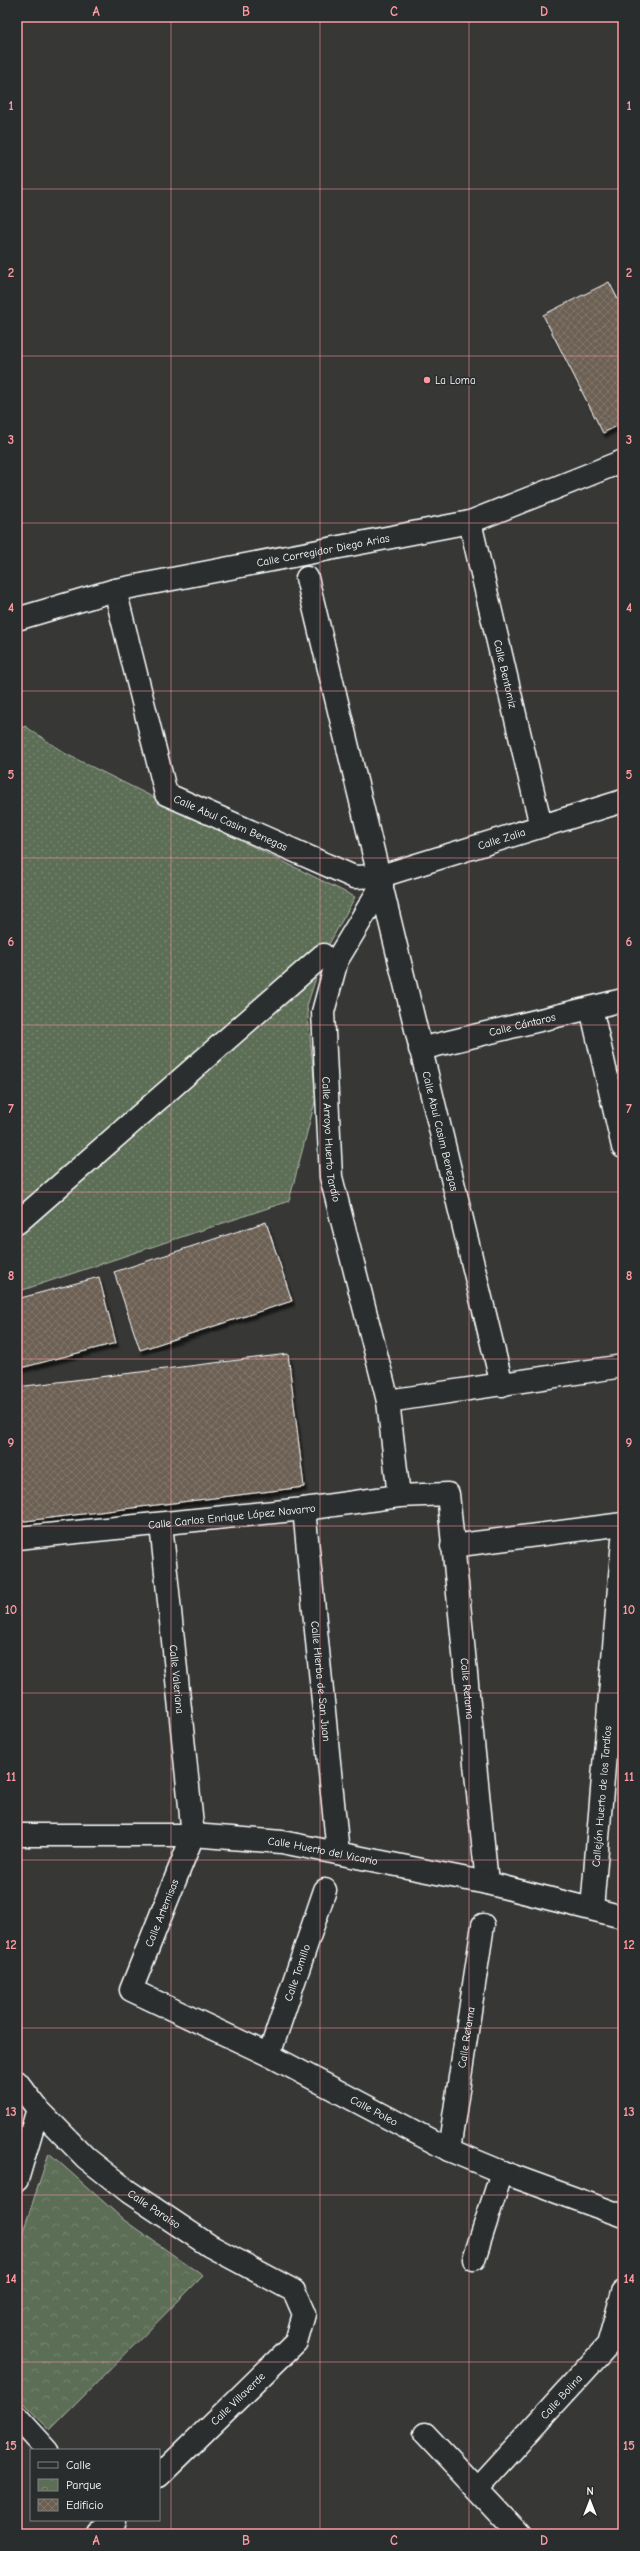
<svg xmlns="http://www.w3.org/2000/svg" width="640" height="2551" font-family="'Comic Neue',sans-serif">
<defs>
<pattern id="grass-dots" width="8" height="8" patternUnits="userSpaceOnUse"><rect width="8" height="8" fill="#5d6e57"/><path d="M2 2h.1M6 6h.1" fill="none" stroke="#758470" stroke-width="1.8" stroke-linecap="round"/></pattern>
<pattern id="park-crowns" width="20" height="18" patternUnits="userSpaceOnUse"><rect width="20" height="18" fill="#5d6e57"/><path d="M2 6a3 3 0 1 1 6 0M12 15a3 3 0 1 1 6 0" fill="none" stroke="#758470"/></pattern>
<pattern id="building-cross-hatch" width="8" height="8" patternUnits="userSpaceOnUse"><rect width="8" height="8" fill="#6c5f52"/><path d="M0 0l8 8M0 8l8-8" fill="none" stroke="#82776c"/></pattern>
<filter id="shadow"><feDropShadow dx="2.5" dy="4.5" stdDeviation="1" flood-color="#0009"/></filter>
</defs>
<rect width="100%" height="100%" fill="#373735"/>
<filter id="ink" filterUnits="userSpaceOnUse"><feTurbulence type="fractalNoise" baseFrequency=".025" numOctaves="2"/><feDisplacementMap in="SourceGraphic" scale="8" xChannelSelector="R" yChannelSelector="G"/><feConvolveMatrix kernelMatrix="1 2 1 2 8 2 1 2 1" color-interpolation-filters="sRGB"/></filter>
<g filter="url(#ink)">
<path fill="url(#grass-dots)" stroke="#aeb6ab" d="M 25,726 L 66,754 L 355,897 L 323,955 L 307,1006 L 316,1098 L 289,1201 L 17,1292 L 17,731 Z"/>
<path fill="url(#park-crowns)" stroke="#aeb6ab" d="M 49,2153 L 124,2220 L 203,2276 L 50,2430 L 17,2397 L 17,2250 Z"/>
<path fill="url(#building-cross-hatch)" stroke="#fff" filter="url(#shadow)" d="M 609,282 L 623,309 L 623,423 L 603,433 L 543,315 Z
M 266,1222 L 292,1301 L 140,1350 L 114,1272 Z
M 99,1277 L 116,1343 L 17,1369 L 17,1299 Z
M 288,1354 L 304,1487 L 17,1522 L 17,1387 Z"/>
<g fill="none" stroke-linecap="round" stroke-linejoin="round">
<defs>
<g id="minor">
<path id="s1" d="M 470,522 L 541,826"/>
<path id="s2" d="M 307,578 L 502,1385"/>
<path id="s3" d="M 115,590 L 166,794 L 354,877 L 381,876 L 623,801"/>
<path id="s4" d="M 17,619 L 115,590 L 470,522 L 623,461"/>
<path id="s5" d="M 382,885 L 337,960 L 323,1012 L 331,1177 L 388,1401 L 399,1496"/>
<path d="M 591,1008 L 623,1147"/>
<path id="s6" d="M 420,1049 L 623,1000"/>
<path d="M 17,1223 L 323,955"/>
<path d="M 388,1401 L 623,1366"/>
<path id="s7" d="M 304,1509 L 338,1853"/>
<path id="s8" d="M 161,1524 L 193,1835 L 131,1990 L 269,2055 L 449,2150 L 502,2172 L 623,2216"/>
<path id="s9" d="M 17,1538 L 304,1509 L 399,1496 L 448,1494 L 487,1883"/>
<path d="M 452,1546 L 623,1524"/>
<path id="s10" d="M 17,1835 L 193,1835 L 282,1842 L 487,1883 L 623,1917"/>
<path id="s11" d="M 592,1909 L 623,1540"/>
<path id="s12" d="M 269,2055 L 325,1890"/>
<path id="s13" d="M 17,2082 L 38,2109 L 86,2158 L 129,2192 L 210,2246 L 294,2291 L 304,2314 L 296,2342 L 159,2476"/>
<path id="s14" d="M 449,2150 L 483,1925"/>
<path d="M 17,2180 L 38,2109"/>
<path d="M 474,2259 L 502,2172"/>
<path d="M 17,2417 L 47,2450"/>
<path d="M 425,2434 L 519,2534"/>
<path id="s15" d="M 477,2489 L 608,2345 L 623,2292"/>
<path d="M 99,2534 L 114,2520"/>
</g>
</defs>
<use href="#minor" stroke="#fff" stroke-width="25"/>
<use href="#minor" stroke="#2a2d2e" stroke-width="22"/>
</g>
</g>
<path fill="none" stroke="#ff9aa2" stroke-width="1" stroke-opacity="0.55" d="M 171,17 L 171,2534M 320,17 L 320,2534M 469,17 L 469,2534M 17,189 L 623,189M 17,356 L 623,356M 17,523 L 623,523M 17,691 L 623,691M 17,858 L 623,858M 17,1025 L 623,1025M 17,1192 L 623,1192M 17,1359 L 623,1359M 17,1526 L 623,1526M 17,1693 L 623,1693M 17,1860 L 623,1860M 17,2028 L 623,2028M 17,2195 L 623,2195M 17,2362 L 623,2362"/>
<circle fill="#ff9aa2" stroke="#2a2d2e" stroke-width="1.5" cx="427" cy="380" r="4"/>
<g text-anchor="middle" dominant-baseline="central" stroke-width="3" stroke-linejoin="round" paint-order="stroke">
<g font-size="11" fill="#fff" stroke="#2a2d2e" text-anchor="start">
<text x="435" y="380">La Loma</text>
</g>
<g font-size="11" fill="#fff" stroke="#2a2d2e">
<text stroke="none"><textPath href="#s4" startOffset="314">Calle Corregidor Diego Arias</textPath></text>
<text stroke="none"><textPath href="#s1" startOffset="156">Calle Bentomiz</textPath></text>
<text stroke="none"><textPath href="#s3" startOffset="281">Calle Abul Casim Benegas</textPath></text>
<text stroke="none"><textPath href="#s3" startOffset="569">Calle Zalia</textPath></text>
<text stroke="none"><textPath href="#s6" startOffset="105">Calle Cántaros</textPath></text>
<text stroke="none"><textPath href="#s2" startOffset="569">Calle Abul Casim Benegas</textPath></text>
<text stroke="none"><textPath href="#s5" startOffset="269">Calle Arroyo Huerto Tardío</textPath></text>
<text stroke="none"><textPath href="#s9" startOffset="216">Calle Carlos Enrique López Navarro</textPath></text>
<text stroke="none"><textPath href="#s8" startOffset="156">Calle Valeriana</textPath></text>
<text stroke="none"><textPath href="#s7" startOffset="173">Calle Hierba de San Juan</textPath></text>
<text stroke="none"><textPath href="#s9" startOffset="629">Calle Retama</textPath></text>
<text stroke="none"><textPath href="#s11" startOffset="113">Callejón Huerto de los Tardíos</textPath></text>
<text stroke="none"><textPath href="#s10" startOffset="307">Calle Huerto del Vicario</textPath></text>
<text transform="translate(162 1913) rotate(-68)">Calle Artemisas</text>
<text stroke="none"><textPath href="#s12" startOffset="87">Calle Tomillo</textPath></text>
<text stroke="none"><textPath href="#s14" startOffset="114">Calle Retama</textPath></text>
<text stroke="none"><textPath href="#s8" startOffset="751">Calle Poleo</textPath></text>
<text stroke="none"><textPath href="#s13" startOffset="188">Calle Paraíso</textPath></text>
<text stroke="none"><textPath href="#s15" startOffset="125">Calle Bolina</textPath></text>
<text transform="translate(238 2399) rotate(-44)">Calle Villaverde</text>
</g>
</g>
<rect width="640" height="2551" fill="none" stroke="#2a2d2e" stroke-width="44"/>
<rect x="30" y="2449" width="130" height="72" fill="#2a2d2e" stroke="#7f8182"/>
<rect x="38" y="2462" width="20" height="6" fill="#2a2d2e" stroke="#7f8182"/>
<text x="66" y="2469" font-size="12" fill="#ffffff">Calle</text>
<rect x="38" y="2479" width="20" height="12" fill="url(#park-crowns)" stroke="#7f8182"/>
<text x="66" y="2489" font-size="12" fill="#ffffff">Parque</text>
<rect x="38" y="2499" width="20" height="12" fill="url(#building-cross-hatch)" stroke="#7f8182"/>
<text x="66" y="2509" font-size="12" fill="#ffffff">Edificio</text>
<g transform="translate(590 2501)" stroke="#2a2d2e" stroke-width="3" paint-order="stroke">
<path d="M0-3L7 15L0 10L-7 15Z" fill="#ffffff"/>
<text y="-6" font-size="11" font-weight="bold" text-anchor="middle" fill="#ffffff">N</text>
</g>
<rect x="22" y="22" width="596" height="2507" fill="none" stroke="#ff9aa2" stroke-width="1.5"/>
<g font-size="13" text-anchor="middle" font-weight="bold" fill="#ff9aa2">
<text x="96" y="16">A</text>
<text x="246" y="16">B</text>
<text x="394" y="16">C</text>
<text x="544" y="16">D</text>
<text x="11" y="110">1</text>
<text x="629" y="110">1</text>
<text x="11" y="277">2</text>
<text x="629" y="277">2</text>
<text x="11" y="444">3</text>
<text x="629" y="444">3</text>
<text x="11" y="612">4</text>
<text x="629" y="612">4</text>
<text x="11" y="779">5</text>
<text x="629" y="779">5</text>
<text x="11" y="946">6</text>
<text x="629" y="946">6</text>
<text x="11" y="1113">7</text>
<text x="629" y="1113">7</text>
<text x="11" y="1280">8</text>
<text x="629" y="1280">8</text>
<text x="11" y="1447">9</text>
<text x="629" y="1447">9</text>
<text x="11" y="1614">10</text>
<text x="629" y="1614">10</text>
<text x="11" y="1781">11</text>
<text x="629" y="1781">11</text>
<text x="11" y="1949">12</text>
<text x="629" y="1949">12</text>
<text x="11" y="2116">13</text>
<text x="629" y="2116">13</text>
<text x="11" y="2283">14</text>
<text x="629" y="2283">14</text>
<text x="11" y="2450">15</text>
<text x="629" y="2450">15</text>
<text x="96" y="2545">A</text>
<text x="246" y="2545">B</text>
<text x="394" y="2545">C</text>
<text x="544" y="2545">D</text>
</g>
</svg>
